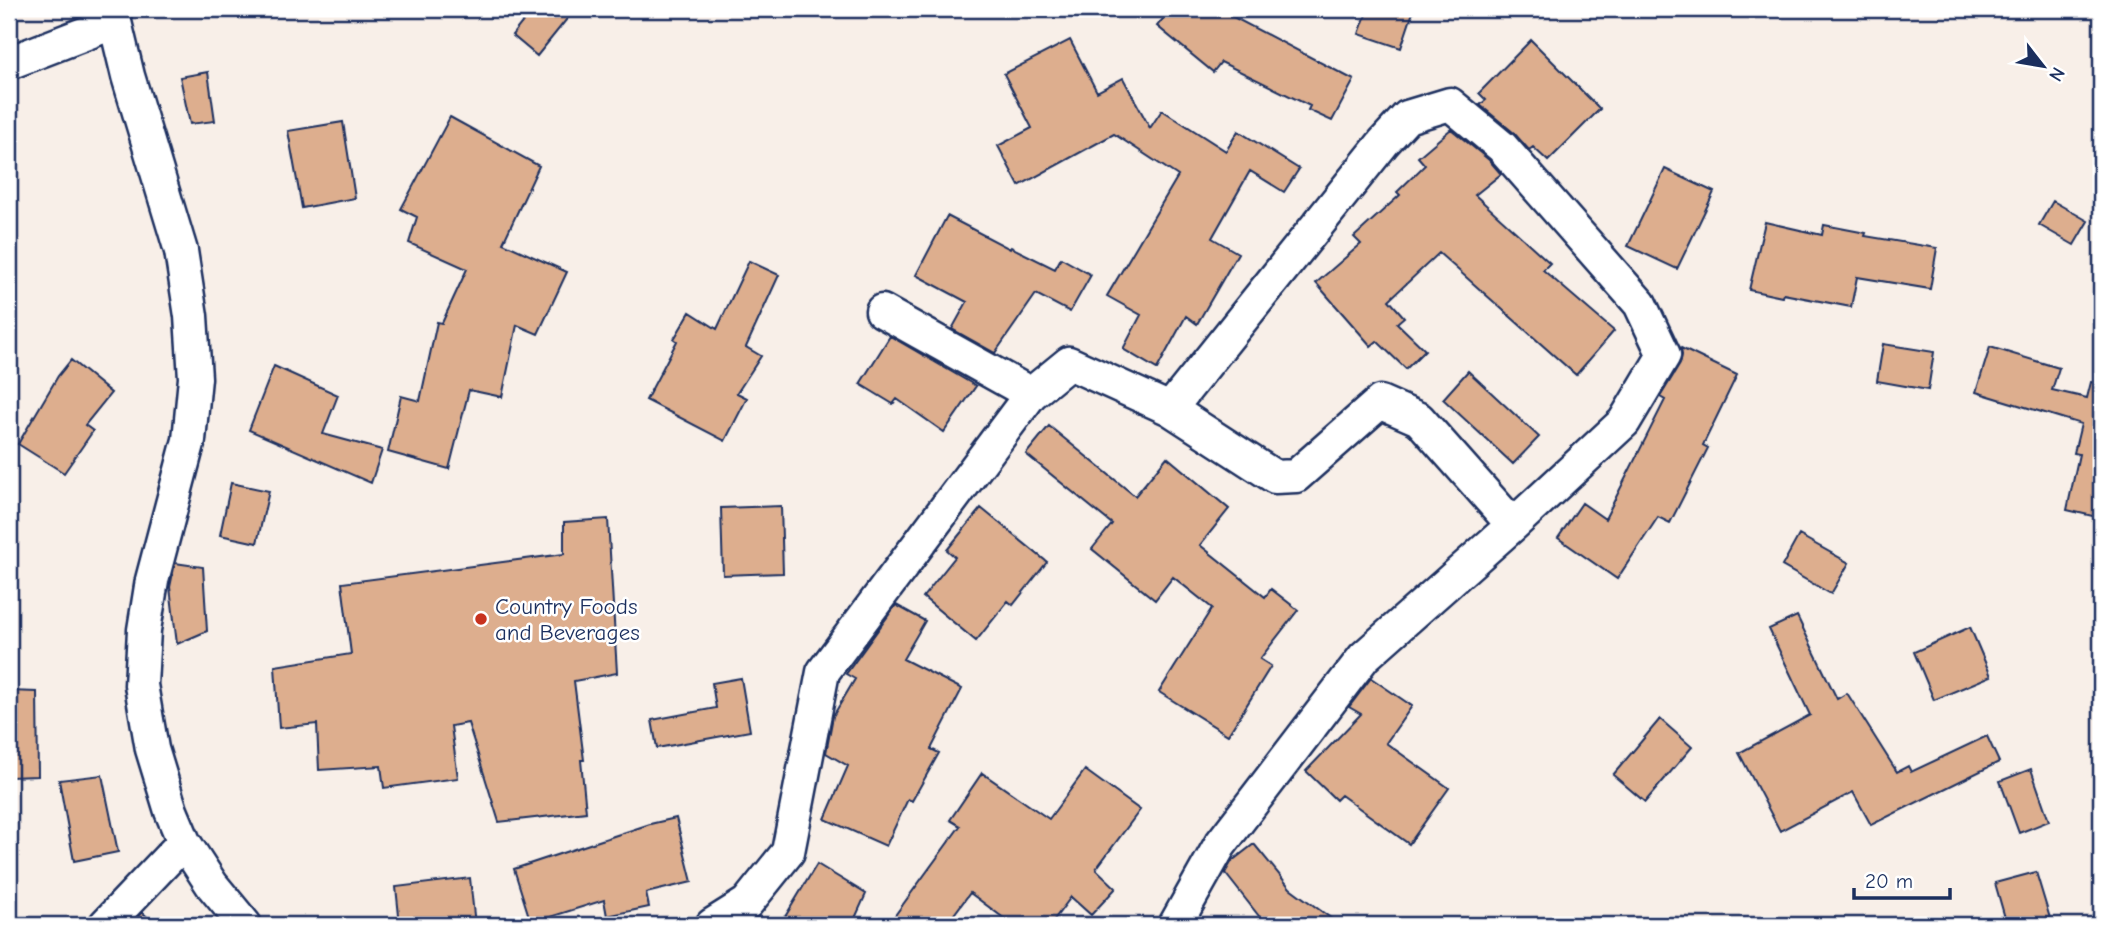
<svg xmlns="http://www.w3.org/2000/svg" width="2110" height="934" font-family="'Comic Neue',sans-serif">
<rect width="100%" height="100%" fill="#f8efe8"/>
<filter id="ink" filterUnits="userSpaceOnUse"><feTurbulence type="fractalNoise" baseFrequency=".0143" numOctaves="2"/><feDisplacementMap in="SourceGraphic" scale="14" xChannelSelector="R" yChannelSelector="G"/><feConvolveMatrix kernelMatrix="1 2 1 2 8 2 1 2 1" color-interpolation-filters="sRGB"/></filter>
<g filter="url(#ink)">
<path fill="#ddae8e" stroke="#1b2f5e" stroke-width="2" d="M 533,9 L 575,9 L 537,56 L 512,35 Z
M 1171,9 L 1218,9 L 1354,80 L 1332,121 L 1308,110 L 1310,106 L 1221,62 L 1213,72 L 1157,26 Z
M 1368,9 L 1414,9 L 1401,48 L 1359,34 Z
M 1070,40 L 1097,92 L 1123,78 L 1150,128 L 1162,110 L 1226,151 L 1238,131 L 1299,169 L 1284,192 L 1250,171 L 1212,238 L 1238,253 L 1197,324 L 1186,316 L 1157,369 L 1123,349 L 1141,315 L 1107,296 L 1178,176 L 1114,134 L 1019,186 L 998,146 L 1032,128 L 1004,74 Z
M 1531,40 L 1600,109 L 1548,161 L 1533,147 L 1529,150 L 1514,133 L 1480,105 L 1486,100 L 1479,93 Z
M 208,72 L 215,121 L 190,124 L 180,77 Z
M 450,117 L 539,166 L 503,243 L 567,272 L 538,334 L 517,325 L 502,397 L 469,390 L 449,469 L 388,452 L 401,396 L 420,401 L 437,322 L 442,323 L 467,269 L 409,243 L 417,217 L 401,209 Z
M 343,122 L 355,198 L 302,208 L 288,131 Z
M 1451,129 L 1489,160 L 1501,174 L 1475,195 L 1550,263 L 1543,270 L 1614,331 L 1576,375 L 1439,253 L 1389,300 L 1404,317 L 1397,323 L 1425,350 L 1406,369 L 1377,341 L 1371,346 L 1316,283 L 1361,244 L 1354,237 L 1400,195 L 1397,192 L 1425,165 L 1418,157 Z
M 1665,169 L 1714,192 L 1677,269 L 1628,246 Z
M 2053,201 L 2088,221 L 2074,245 L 2039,225 Z
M 947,216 L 1010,249 L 1011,247 L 1055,269 L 1061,258 L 1091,275 L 1070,312 L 1036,294 L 995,353 L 952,329 L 967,302 L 916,275 Z
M 1765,222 L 1822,235 L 1824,225 L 1866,233 L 1865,236 L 1937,248 L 1930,289 L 1857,277 L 1851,307 L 1783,294 L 1782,297 L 1749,290 Z
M 749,261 L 779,275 L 746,347 L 761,356 L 737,393 L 747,398 L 725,441 L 646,400 L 677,341 L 674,339 L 690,312 L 717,329 Z
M 890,336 L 976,386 L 944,432 L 897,399 L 893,404 L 860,384 Z
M 1883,344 L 1934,352 L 1928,390 L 1877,381 Z
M 1990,347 L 2059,368 L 2052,390 L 2087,398 L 2091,382 L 2101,383 L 2101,518 L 2067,510 L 2079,454 L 2074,453 L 2081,424 L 1976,392 Z
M 1681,348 L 1737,375 L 1703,445 L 1708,448 L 1670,523 L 1658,517 L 1617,579 L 1558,538 L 1582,503 L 1605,519 L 1665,400 L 1660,397 L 1680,364 L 1682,355 Z
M 71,360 L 111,393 L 85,425 L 93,431 L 64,473 L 18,444 L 58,376 Z
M 274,366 L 338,395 L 323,434 L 382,450 L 371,483 L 249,430 Z
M 1468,371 L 1539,437 L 1513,464 L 1443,399 Z
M 1049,426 L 1135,496 L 1167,457 L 1229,509 L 1200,545 L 1265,597 L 1271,589 L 1298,610 L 1260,659 L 1271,666 L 1228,735 L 1159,692 L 1212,608 L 1173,577 L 1155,600 L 1092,549 L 1112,524 L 1026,454 Z
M 231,483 L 269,491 L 257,543 L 220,535 Z
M 781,506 L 783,573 L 723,575 L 721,508 Z
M 981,508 L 1047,562 L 1013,605 L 1008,601 L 976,641 L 923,597 L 955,557 L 947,550 Z
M 608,519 L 617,673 L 574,681 L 584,760 L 581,760 L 586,812 L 499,822 L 468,723 L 451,726 L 458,778 L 384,788 L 381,766 L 319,770 L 317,724 L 279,728 L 275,666 L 351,654 L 342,583 L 564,554 L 564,522 Z
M 1799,535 L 1849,563 L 1831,594 L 1782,566 Z
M 175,563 L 203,567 L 207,631 L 177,644 L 170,587 Z
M 896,605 L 925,621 L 903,659 L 962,689 L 931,749 L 939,753 L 912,801 L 908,799 L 886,846 L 825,819 L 848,766 L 826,753 L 833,716 L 855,679 L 846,674 Z
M 1797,616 L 1837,699 L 1847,693 L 1897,772 L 1908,766 L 1911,772 L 1987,736 L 1999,762 L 1871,825 L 1853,792 L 1780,831 L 1739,753 L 1810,715 L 1769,629 Z
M 1970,627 L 1991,676 L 1934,700 L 1914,652 Z
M 741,678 L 750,731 L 657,748 L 652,720 L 716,708 L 712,683 Z
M 1371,678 L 1412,706 L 1386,743 L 1449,788 L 1409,844 L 1341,795 L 1336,800 L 1306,771 L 1361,714 L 1349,707 Z
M 9,691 L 37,692 L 38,776 L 9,777 Z
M 1660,719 L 1692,747 L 1645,802 L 1613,775 Z
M 2031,769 L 2049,821 L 2019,833 L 2000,781 Z
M 1085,770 L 1140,810 L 1096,869 L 1116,888 L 1091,915 L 1071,897 L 1050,925 L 1013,925 L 970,893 L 946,925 L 888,925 L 960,826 L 950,820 L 982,773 L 1049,819 Z
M 102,775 L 118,852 L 74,861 L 59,780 Z
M 676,818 L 692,882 L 646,893 L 649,907 L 607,916 L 604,900 L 531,923 L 514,869 L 650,824 Z
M 1254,844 L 1290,888 L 1340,925 L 1266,925 L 1225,873 L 1232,861 Z
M 817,864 L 866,894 L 852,925 L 780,925 Z
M 2036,872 L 2052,925 L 2007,925 L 1995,883 Z
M 470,878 L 475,925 L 400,925 L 396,887 Z
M 142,912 L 156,925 L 130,925 Z"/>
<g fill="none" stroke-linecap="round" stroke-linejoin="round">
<defs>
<path id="minor" d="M 113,9 L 115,22 L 128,76 L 181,251 L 191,316 L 195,378 L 189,440 L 152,580 L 144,630 L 141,685 L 152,749 L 171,811 L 184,842 L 212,885 L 245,925
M 9,61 L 14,61 L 115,22
M 882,311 L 1031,394
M 1170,409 L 1275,477 L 1296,476 L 1380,402 L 1419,419 L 1513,525
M 105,925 L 184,842
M 712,925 L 747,903 L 788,852 L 823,672 L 1031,394 L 1069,363 L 1170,409 L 1384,142 L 1407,117 L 1450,104 L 1502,147 L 1640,304 L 1664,355 L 1624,422 L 1513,525 L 1364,657 L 1220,845 L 1175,925"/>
</defs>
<use href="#minor" stroke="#1b2f5e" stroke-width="37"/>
<use href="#minor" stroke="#fff" stroke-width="32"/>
</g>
</g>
<circle fill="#c8321e" stroke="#fff" stroke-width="2.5" cx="481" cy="619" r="7"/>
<g text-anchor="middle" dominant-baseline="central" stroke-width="5" stroke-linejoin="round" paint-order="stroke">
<g font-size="23" fill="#1b2f5e" stroke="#fff" text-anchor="start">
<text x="495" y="606">Country Foods<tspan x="495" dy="26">and Beverages</tspan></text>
</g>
</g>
<rect width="2110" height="934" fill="none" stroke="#fff" stroke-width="35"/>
<rect x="18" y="18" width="2075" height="899" fill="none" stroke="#1b2f5e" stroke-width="2.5" filter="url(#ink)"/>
<g transform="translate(2043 66) rotate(121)" stroke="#ffffff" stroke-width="5" paint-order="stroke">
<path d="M0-5L12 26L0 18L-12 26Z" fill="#1b2f5e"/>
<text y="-10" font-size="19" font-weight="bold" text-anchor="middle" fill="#1b2f5e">N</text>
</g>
<path d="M1854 888v10h96v-10" fill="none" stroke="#1b2f5e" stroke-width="3.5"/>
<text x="1865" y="888" font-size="21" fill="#1b2f5e" stroke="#ffffff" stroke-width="5" paint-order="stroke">20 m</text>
</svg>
